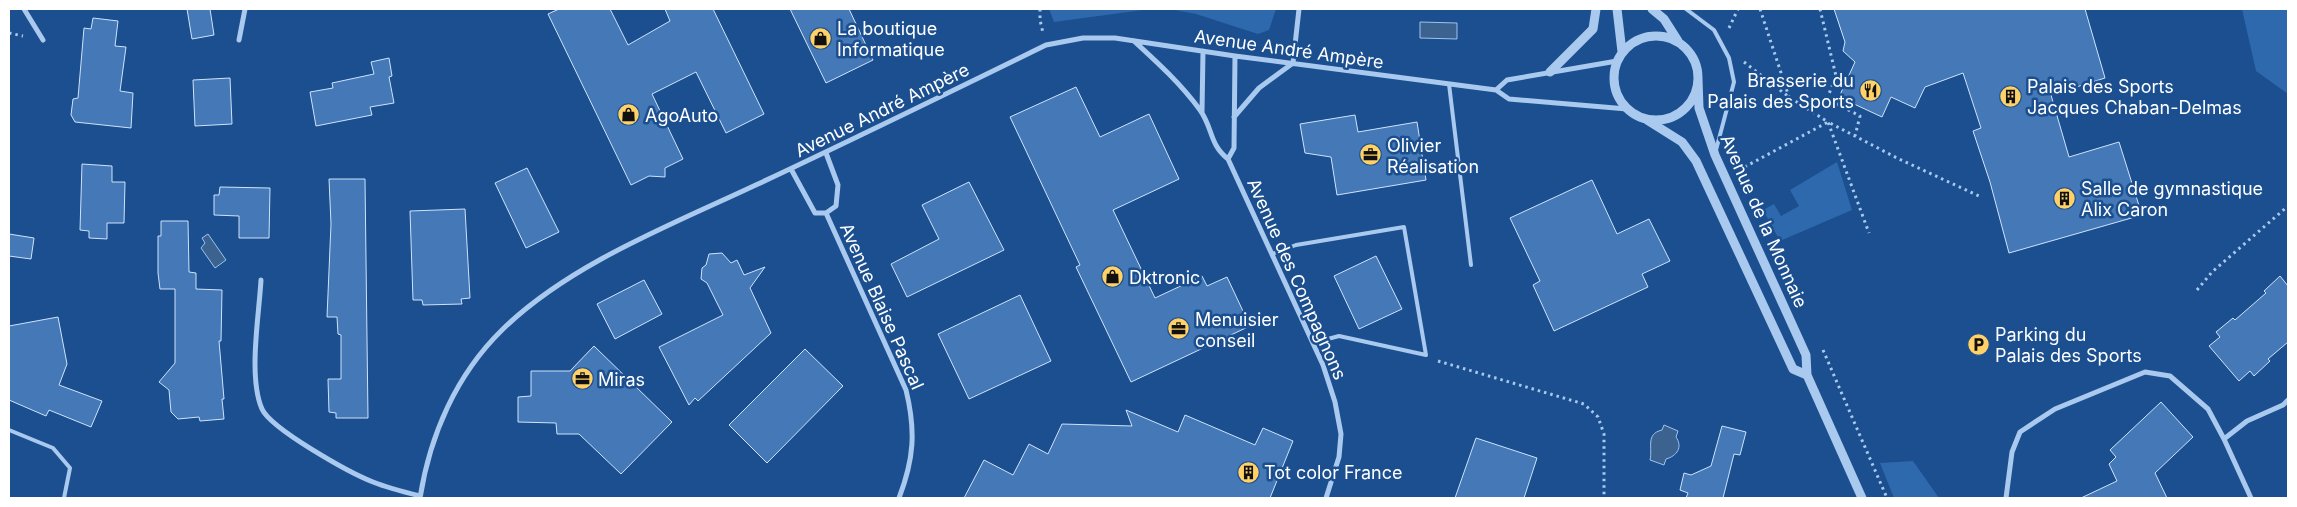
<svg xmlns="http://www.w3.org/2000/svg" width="2297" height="507" font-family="Inter,sans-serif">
<rect width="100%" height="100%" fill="#1b4f8f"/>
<path fill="#2e69ad" d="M 1049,9 L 1150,9 L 1054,22 Z
M 1170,9 L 1276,9 L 1269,30 L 1258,34 L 1196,14 Z
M 2242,9 L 2288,9 L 2288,94 L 2256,71 Z
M 1837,162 L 1852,210 L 1780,241 L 1763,210 L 1774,204 L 1781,216 L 1799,206 L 1790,190 Z
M 1913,461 L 1939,498 L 1894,498 L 1880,463 Z"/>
<path fill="#3c6290" stroke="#9cc4f0" d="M 1420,22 L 1457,23 L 1457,39 L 1420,38 Z
M 208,234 L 226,260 L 215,268 L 201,248 L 205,243 L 202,238 Z
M 1664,425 L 1678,431 L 1676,437 C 1683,447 1677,456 1666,459 L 1664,465 L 1650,460 C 1653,448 1645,434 1662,430 Z"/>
<path fill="#4478b7" stroke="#cfe3fa" d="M 187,9 L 210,9 L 214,35 L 192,39 Z
M 559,9 L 610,9 L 628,45 L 670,21 L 665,9 L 713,9 L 764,114 L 726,133 L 696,72 L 652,94 L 683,159 L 665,168 L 665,177 L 649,176 L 631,185 L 548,14 Z
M 790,9 L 849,9 L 873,60 L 826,83 Z
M 1834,9 L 2085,9 L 2105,78 L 2051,95 L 2069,157 L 2119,142 L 2142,215 L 2009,253 L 1990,182 L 1973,131 L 1981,128 L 1963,73 L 1925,87 L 1915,108 L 1891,97 L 1882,117 L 1839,97 L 1855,62 L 1843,51 L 1845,42 Z
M 93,18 L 118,21 L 115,46 L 126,47 L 120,91 L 133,93 L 131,128 L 75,122 L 71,115 L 73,99 L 78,98 L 84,28 L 91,29 Z
M 389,58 L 392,76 L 389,77 L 394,103 L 370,107 L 372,115 L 316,126 L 310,92 L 333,88 L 332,83 L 374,74 L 371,62 Z
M 230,78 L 232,124 L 195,126 L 193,80 Z
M 1076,87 L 1100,137 L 1149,114 L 1179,179 L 1113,210 L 1155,298 L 1202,276 L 1207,286 L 1227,277 L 1250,326 L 1131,382 L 1076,267 L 1080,265 L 1010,117 Z
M 1355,115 L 1358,132 L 1417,122 L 1426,180 L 1337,195 L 1331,157 L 1305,153 L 1300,124 Z
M 82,164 L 112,166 L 112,182 L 125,182 L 124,223 L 107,223 L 107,239 L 89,238 L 89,231 L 80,230 Z
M 527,168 L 559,232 L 526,248 L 495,183 Z
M 329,179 L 365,179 L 368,418 L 336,418 L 336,413 L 329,412 L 328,379 L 341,379 L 341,335 L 338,334 L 337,317 L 327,317 L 331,224 Z
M 1592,180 L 1617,234 L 1649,219 L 1670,261 L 1642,274 L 1648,287 L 1554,331 L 1533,285 L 1540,281 L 1510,218 Z
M 969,182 L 1004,250 L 907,297 L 891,264 L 939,239 L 922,205 Z
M 220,187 L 270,188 L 269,238 L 239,238 L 239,216 L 214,215 L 214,195 L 219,195 Z
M 465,209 L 470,298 L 461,299 L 462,304 L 423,305 L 422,300 L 413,300 L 410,211 Z
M 161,221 L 188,221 L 189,272 L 196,273 L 196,289 L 222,290 L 221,341 L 219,341 L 224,399 L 222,399 L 224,419 L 200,421 L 199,417 L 178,419 L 171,412 L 169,390 L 159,382 L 175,363 L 175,289 L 160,289 L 158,273 L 158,236 L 161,236 Z
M 9,234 L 34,238 L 31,259 L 9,256 Z
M 722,253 L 731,263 L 737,260 L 744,275 L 765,267 L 750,288 L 771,333 L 698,401 L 695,398 L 689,405 L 659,347 L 723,315 L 707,283 L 701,279 L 702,268 L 706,265 L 709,254 Z
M 1376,256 L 1402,309 L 1359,329 L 1334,276 Z
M 2280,276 L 2288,286 L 2288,342 L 2268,359 L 2270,361 L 2254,376 L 2250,371 L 2239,381 L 2209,346 L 2220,337 L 2216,332 L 2233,318 L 2235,320 L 2266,293 L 2264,291 Z
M 644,280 L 662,314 L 615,339 L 597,304 Z
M 1020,295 L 1051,361 L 969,399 L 938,334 Z
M 58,317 L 67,364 L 59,385 L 102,401 L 91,427 L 49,410 L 46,416 L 9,400 L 9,326 Z
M 594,346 L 672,422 L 621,474 L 579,434 L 557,434 L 556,423 L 518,422 L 518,397 L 531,396 L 531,371 L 570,371 Z
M 805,349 L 843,386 L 767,463 L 729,425 Z
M 2161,402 L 2193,437 L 2155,473 L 2167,498 L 2081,498 L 2117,481 L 2109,464 L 2116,457 L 2110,450 Z
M 1126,410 L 1178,432 L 1185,415 L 1255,445 L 1263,428 L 1293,441 L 1270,498 L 964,498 L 984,460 L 1013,475 L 1029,444 L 1048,454 L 1062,424 L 1132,426 Z
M 1722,426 L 1746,432 L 1740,455 L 1734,454 L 1723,498 L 1686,498 L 1688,493 L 1680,490 L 1684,473 L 1691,475 L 1711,466 Z
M 1476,438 L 1537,458 L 1524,498 L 1455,498 Z"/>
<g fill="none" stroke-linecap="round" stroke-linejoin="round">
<path stroke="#a9c9ee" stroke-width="3" stroke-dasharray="2.5 4" stroke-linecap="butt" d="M 1040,9 L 1040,20 L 1043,33
M 1760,9 L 1789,97
M 1820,9 L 1836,76 L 1827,99 L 1860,116 L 1855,136
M 1729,28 L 1738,9
M 9,33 L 23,36
M 1744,62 L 1789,97 L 1828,122 L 1869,233
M 1739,170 L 1828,122 L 1897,158 L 1981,197
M 2197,290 L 2212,272 L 2288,206
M 1823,350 L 1887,498
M 1438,361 L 1584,404 L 1598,417 L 1604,434 L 1604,498"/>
<path stroke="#a9c9ee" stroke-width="4" d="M 1686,9 L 1714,30 L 1729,58 L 1734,82 L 1716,150
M 1449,84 L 1471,265
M 1272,254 L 1296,245 L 1404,227 L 1426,355 L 1339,336 L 1313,343
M 9,430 L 53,448 L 70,468 L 64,498"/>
<path stroke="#a9c9ee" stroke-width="5" d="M 24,9 L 43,40
M 239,40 L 245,9
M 1134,41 C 1158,63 1181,84 1200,110 C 1213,128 1209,144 1228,159 L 1323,365 L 1335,402 L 1341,434 L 1339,457 L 1326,498
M 1496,90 L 1507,80 L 1617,61
M 1202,112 L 1203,51
M 1234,117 L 1259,88 L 1293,63 L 1299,9
M 1228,159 L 1234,148 L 1235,56
M 791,169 L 815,213 L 826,213 L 836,206 L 838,185 L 826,153
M 826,213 L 906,390 C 916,431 914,459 899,498
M 261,280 C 259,316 248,377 262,409 C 271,429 350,473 373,482 C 388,488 404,492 420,496
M 2224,439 L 2247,421 L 2283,405 L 2288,400
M 420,498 C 430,435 456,375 502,330 C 569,264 673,224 758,184 C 854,139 950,92 1046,45 L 1083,38 L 1115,38 L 1235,56 L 1496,90 L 1509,99 L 1627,109
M 2006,498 L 2012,452 L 2020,432 L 2055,409 L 2145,372 L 2170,376 L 2208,409 L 2224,439 L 2251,498"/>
<path stroke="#a9c9ee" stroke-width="9" d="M 1617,9 L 1622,52
M 1652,9 L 1664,19 L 1678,41
M1614 78a42 42 0 1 1 84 0a42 42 0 1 1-84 0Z
M 1550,72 L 1593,29 L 1596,9
M 1698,79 L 1699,108 L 1715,155 L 1806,355 L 1807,375 L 1862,498
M 1647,120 L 1682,142 L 1696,161 L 1793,369 L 1807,375"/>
</g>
<defs>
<symbol id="shop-disc" viewBox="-11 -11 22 22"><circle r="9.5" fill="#ffd166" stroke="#1b4f8f"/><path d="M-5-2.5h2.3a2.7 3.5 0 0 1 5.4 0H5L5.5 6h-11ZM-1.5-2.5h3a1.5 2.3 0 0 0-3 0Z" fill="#111"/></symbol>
<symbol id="restaurant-disc" viewBox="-11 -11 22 22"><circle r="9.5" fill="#ffd166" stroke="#1b4f8f"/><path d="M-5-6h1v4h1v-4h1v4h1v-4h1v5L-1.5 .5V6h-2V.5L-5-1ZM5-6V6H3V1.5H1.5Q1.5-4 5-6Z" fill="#111"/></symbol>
<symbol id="building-disc" viewBox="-11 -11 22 22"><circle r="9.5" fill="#ffd166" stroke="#1b4f8f"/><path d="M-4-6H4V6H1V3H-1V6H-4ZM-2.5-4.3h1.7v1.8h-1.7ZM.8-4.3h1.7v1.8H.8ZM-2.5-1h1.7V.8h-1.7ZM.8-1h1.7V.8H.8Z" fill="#111"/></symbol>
<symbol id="office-disc" viewBox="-11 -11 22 22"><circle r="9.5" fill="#ffd166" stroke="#1b4f8f"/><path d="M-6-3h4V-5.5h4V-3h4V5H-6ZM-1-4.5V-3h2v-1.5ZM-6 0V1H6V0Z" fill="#111"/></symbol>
<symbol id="parking-disc" viewBox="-11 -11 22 22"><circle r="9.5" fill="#ffd166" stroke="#1b4f8f"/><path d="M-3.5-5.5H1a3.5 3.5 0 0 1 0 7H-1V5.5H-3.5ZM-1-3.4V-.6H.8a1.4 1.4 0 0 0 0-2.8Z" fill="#111"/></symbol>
</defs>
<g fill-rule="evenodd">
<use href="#shop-disc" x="808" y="26" width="25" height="25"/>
<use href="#restaurant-disc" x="1858" y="78" width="25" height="25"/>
<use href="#building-disc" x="1998" y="84" width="25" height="25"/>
<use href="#shop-disc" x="616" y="102" width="25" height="25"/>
<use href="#office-disc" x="1358" y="142" width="25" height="25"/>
<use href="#building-disc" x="2052" y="186" width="25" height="25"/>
<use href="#shop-disc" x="1100" y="264" width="25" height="25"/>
<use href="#office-disc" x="1166" y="316" width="25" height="25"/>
<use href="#parking-disc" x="1966" y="332" width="25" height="25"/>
<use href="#office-disc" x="570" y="366" width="25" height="25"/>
<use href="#building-disc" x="1236" y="460" width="25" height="25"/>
</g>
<g text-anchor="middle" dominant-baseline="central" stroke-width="5" stroke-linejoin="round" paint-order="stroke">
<g font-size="18" fill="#fff" stroke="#1b4f8f" text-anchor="start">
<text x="837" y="28">La boutique<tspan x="837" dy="21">Informatique</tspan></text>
<text x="1854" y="80" text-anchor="end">Brasserie du<tspan x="1854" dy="21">Palais des Sports</tspan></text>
<text x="2027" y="86">Palais des Sports<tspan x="2027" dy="21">Jacques Chaban-Delmas</tspan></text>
<text x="645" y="115">AgoAuto</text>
<text x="1387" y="145">Olivier<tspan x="1387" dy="21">Réalisation</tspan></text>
<text x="2081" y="188">Salle de gymnastique<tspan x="2081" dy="21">Alix Caron</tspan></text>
<text x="1129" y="277">Dktronic</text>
<text x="1195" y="319">Menuisier<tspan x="1195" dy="21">conseil</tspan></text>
<text x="1995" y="334">Parking du<tspan x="1995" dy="21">Palais des Sports</tspan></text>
<text x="598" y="379">Miras</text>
<text x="1264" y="472">Tot color France</text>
</g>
<g font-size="18" fill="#fff" stroke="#1b4f8f">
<text transform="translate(1289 49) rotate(8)">Avenue André Ampère</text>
<text transform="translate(882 110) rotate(-26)">Avenue André Ampère</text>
<text transform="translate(1764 221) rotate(66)">Avenue de la Monnaie</text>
<text transform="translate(1297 279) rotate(66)">Avenue des Compagnons</text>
<text transform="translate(882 306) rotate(66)">Avenue Blaise Pascal</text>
</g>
</g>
<rect width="2297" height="507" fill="none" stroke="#ffffff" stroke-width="20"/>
</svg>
